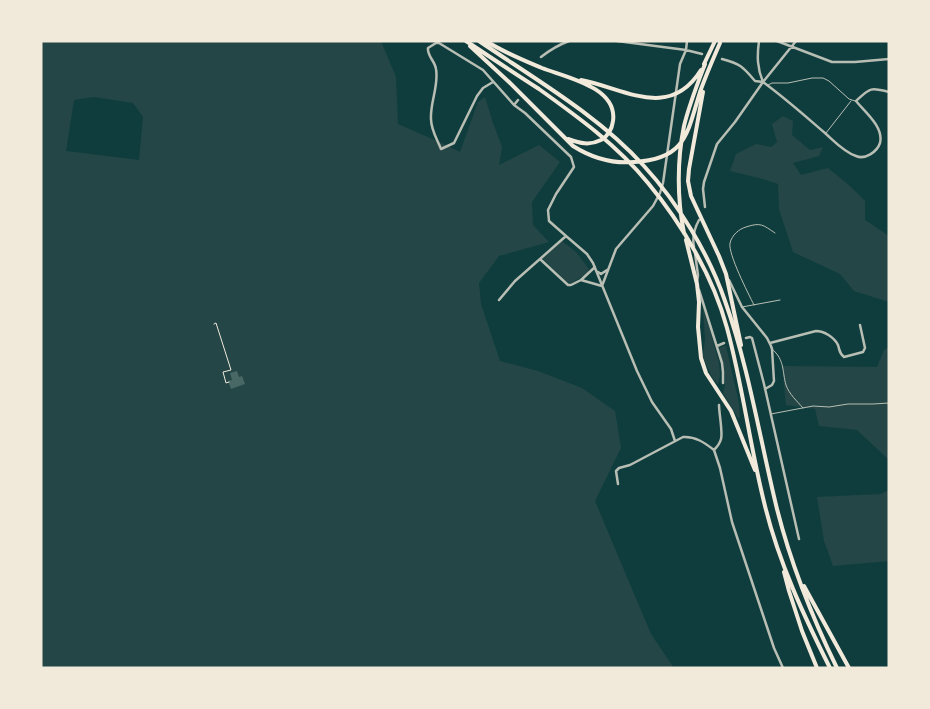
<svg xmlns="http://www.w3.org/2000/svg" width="930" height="709" font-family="'Fira Sans',sans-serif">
<rect width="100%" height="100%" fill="#0f3d3e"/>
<path fill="#244646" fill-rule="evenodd" d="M 41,41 L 381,41 L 396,77 L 398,124 L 446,145 L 460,152 L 478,102 L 485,97 L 493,123 L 502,147 L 499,165 L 539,145 L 560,162 L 532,202 L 533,225 L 549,242 L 499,256 L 479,283 L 481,304 L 500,361 L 538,371 L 582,388 L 615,411 L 621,448 L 595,501 L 651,634 L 674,668 L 41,668 ZM 94,97 L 133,103 L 143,117 L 139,160 L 66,151 L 74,100 Z
M 783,116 L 793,121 L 792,135 L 810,150 L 823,147 L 819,156 L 793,163 L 801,175 L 828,168 L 850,186 L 865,201 L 865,220 L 889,236 L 889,302 L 854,291 L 840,274 L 793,252 L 779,209 L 778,184 L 763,179 L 730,171 L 736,154 L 756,144 L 771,147 L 777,142 L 772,124 Z
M 562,241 L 576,252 L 589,269 L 588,273 L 571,283 L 567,282 L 542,258 Z
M 704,308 L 719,363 L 720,375 L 718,385 L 712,377 L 704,360 L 703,355 L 705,339 L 703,310 Z
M 724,346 L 726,346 L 739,403 L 740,417 L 739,418 L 738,418 L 723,393 C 728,377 723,363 719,348 Z
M 889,347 L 889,460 L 857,430 L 819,426 L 815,409 L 786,405 L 782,366 L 877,367 L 884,350 Z
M 889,490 L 889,561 L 833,566 L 824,541 L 817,497 L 881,494 Z"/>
<path fill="#486865" d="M 237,371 L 239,377 L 242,376 L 245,384 L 231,389 L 228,381 L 232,380 L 230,373 Z"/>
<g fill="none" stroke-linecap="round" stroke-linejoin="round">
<path stroke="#f1e9da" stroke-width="1" d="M 214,324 L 216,323 L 231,370 L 223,372 L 226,383 L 229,382"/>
<path stroke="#b8beb3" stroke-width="1" d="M 768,85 L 772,83 L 788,83 L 812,78 L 823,78 L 829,81 L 849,99 L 855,101
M 826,133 L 851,101
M 754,305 C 748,293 728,254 730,243 C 732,235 739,229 746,227 C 761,222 763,225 775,233
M 742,307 L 780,300
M 772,349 C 785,360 782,371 786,385 C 789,394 797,401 803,408
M 771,414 L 813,406 L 829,407 L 848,404 L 873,404 L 889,403"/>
<path stroke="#b8beb3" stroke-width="2.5" d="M 617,41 L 686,50 L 702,54
M 759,41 C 757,56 757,68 763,82 C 785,98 805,116 825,133 C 834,141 844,152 856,156 C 865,160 877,152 880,143 C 884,127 865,112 856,101 C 870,88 870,87 889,92
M 777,41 L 832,62 L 855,62 L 889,59
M 541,57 C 550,50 558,45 569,41
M 722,59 C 741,64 743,67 755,81 L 763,82
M 493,82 L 483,88 L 477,96 L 454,143 L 441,149 C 437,139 431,130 431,119 C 430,102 439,86 436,69 C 435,61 427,56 428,48 L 436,43 L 439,43 L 483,70 L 514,105
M 705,207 L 703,189 L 704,182 L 717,144 L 735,122 L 763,82 L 796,41
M 566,236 L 587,254 L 593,263 L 637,371 L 652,402 L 671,429 L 675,441
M 694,247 C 692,237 694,229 699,220
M 695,253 L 698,275 L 697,282
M 540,259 L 568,285 L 571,285 L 581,280 L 602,286 L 616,249 L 653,206 L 660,193 L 663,183 L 680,64 L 686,50 L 687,41
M 598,272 L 601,274 L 607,270
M 581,280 L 595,267
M 729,280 L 742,307 L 767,338 L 771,346 L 772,349 L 774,381 L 772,385 L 765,389
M 699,290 L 722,363 L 723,372 L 723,383
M 499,300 L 515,281 L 566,236 L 549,221 L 548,210 L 556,194 L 574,167 L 571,157 L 525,113 L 514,105 L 518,100
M 746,338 L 750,337 L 752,338 L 764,384 L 799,539
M 770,343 L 816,331 C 824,331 834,337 838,345 C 840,351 839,353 844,357 L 863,352 L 865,348 L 860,325
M 717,346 L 724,343
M 719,405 C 719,413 723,433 721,439 C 720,443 717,447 714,450 L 720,468 L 732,522 L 774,648 L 783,668
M 618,484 L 616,471 L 619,468 L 630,465 L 683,437 C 695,436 705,443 714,450"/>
<path stroke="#f1e9da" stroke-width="4" d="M 466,41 C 490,57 514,73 539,89 C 578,117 617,145 648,183 C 682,224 713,276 727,328 C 743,387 750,447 765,506 C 779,563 804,616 830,668
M 479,41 C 535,79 599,116 644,166 C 678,203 709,254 725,301 C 749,368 760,440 777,509 C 791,564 812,617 837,668
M 486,41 C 503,52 523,60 542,68 C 565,77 618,87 613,121 C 612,129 608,136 601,140 C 589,146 580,143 568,139
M 470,46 L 509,82 L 573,146 C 592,158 612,164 634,162 C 686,159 687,134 700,92 C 706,75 713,59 720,43
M 704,64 L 715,41
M 581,80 C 624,88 669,121 701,70
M 703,92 L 689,169 L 688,181 L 691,196 L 719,256 L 726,274 L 741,345
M 684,233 C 677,199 677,160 684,126 C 689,105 697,85 705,64
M 686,240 L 697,284 L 699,302 L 698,327 L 701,358 L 706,373 L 731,411 L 755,470
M 784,572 L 789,591 L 802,631 L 817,668
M 804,586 L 849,668"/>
</g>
<rect width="930" height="709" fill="none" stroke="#f1e9da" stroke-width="85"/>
</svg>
